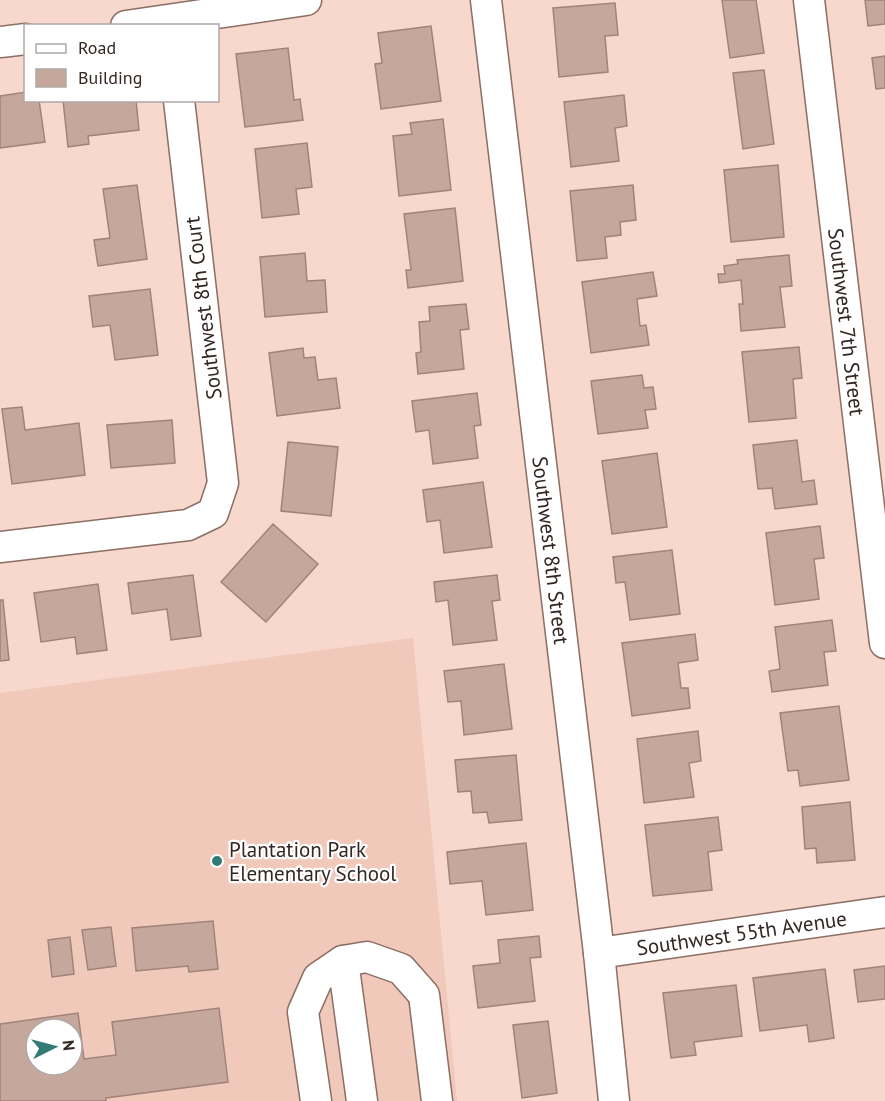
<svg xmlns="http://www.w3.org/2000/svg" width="885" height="1101" font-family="'PT Sans',sans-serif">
<rect width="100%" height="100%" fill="#f8d7cc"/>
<path fill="#f1c9bb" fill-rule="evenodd" d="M 413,638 L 457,1101 L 0,1101 L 0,693 ZM 36,1029 L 72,1029 L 72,1065 L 36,1065 Z"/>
<path fill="#c6a79c" stroke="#a18379" stroke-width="1.5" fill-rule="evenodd" d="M 722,0 L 756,0 L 764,53 L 730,58 Z
M 865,0 L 885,0 L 885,24 L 868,26 Z
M 615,3 L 618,35 L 605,36 L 608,72 L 559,77 L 553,8 Z
M 431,26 L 441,101 L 381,109 L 375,64 L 382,63 L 378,33 Z
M 288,48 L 294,100 L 300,99 L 303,120 L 245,127 L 236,54 Z
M 885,56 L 885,88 L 876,89 L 872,58 Z
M 764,70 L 774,144 L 743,149 L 733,73 Z
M 26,92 L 26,100 L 39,100 L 45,142 L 0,148 L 0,96 Z
M 624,95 L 627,126 L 615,128 L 619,161 L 571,167 L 564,102 Z
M 63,100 L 136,100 L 139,130 L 88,136 L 89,144 L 68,147 Z
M 443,119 L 451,190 L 399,196 L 393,136 L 412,134 L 410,123 Z
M 307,143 L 312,187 L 296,189 L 299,214 L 262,218 L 255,149 Z
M 778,165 L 784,237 L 731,242 L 724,170 Z
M 137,185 L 147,259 L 98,266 L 94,240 L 110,238 L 103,189 Z
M 633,185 L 636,220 L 620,222 L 621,235 L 605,237 L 607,258 L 577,261 L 570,191 Z
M 455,208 L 463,281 L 408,288 L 406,270 L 411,270 L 404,214 Z
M 305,253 L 307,281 L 325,280 L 327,312 L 265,317 L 260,257 Z
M 789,255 L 792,286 L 780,287 L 785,327 L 741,331 L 739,304 L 743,304 L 741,280 L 719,283 L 718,274 L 725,274 L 724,266 L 738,264 L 737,260 Z
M 653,272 L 657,296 L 637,299 L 640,326 L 646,325 L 649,345 L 591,353 L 582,282 Z
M 150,289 L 158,355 L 115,360 L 110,325 L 93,327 L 89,296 Z
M 466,304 L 469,329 L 460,330 L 464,369 L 418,374 L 416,353 L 421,352 L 419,322 L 430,321 L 429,307 Z
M 799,347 L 802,378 L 793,379 L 796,418 L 749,422 L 742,352 Z
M 303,348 L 304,358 L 315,357 L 318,380 L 336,378 L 340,408 L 277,416 L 269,353 Z
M 642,375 L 644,388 L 653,387 L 656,409 L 645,410 L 648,428 L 598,434 L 591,381 Z
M 477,393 L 481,425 L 474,426 L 478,458 L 433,464 L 429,430 L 416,432 L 412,401 Z
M 22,407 L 25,430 L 79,423 L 85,475 L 12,484 L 2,409 Z
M 172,420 L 175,463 L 111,468 L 107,425 Z
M 797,440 L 802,482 L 814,480 L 817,504 L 775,509 L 772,488 L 758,489 L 753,445 Z
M 288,442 L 338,447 L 331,516 L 281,511 Z
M 657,453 L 667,527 L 612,534 L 602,461 Z
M 483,482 L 492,547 L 444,553 L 440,520 L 427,522 L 423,490 Z
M 273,524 L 318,564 L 266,622 L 221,582 Z
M 820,526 L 824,558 L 814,559 L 819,599 L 775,605 L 766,533 Z
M 672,550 L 680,614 L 630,620 L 625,582 L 616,583 L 613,557 Z
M 193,575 L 201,636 L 171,640 L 167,609 L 132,614 L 128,583 Z
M 497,575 L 500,600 L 492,601 L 497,640 L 453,645 L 448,600 L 436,602 L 434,582 Z
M 98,584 L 107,650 L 77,654 L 75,637 L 41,642 L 34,593 Z
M 0,600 L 3,600 L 9,660 L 0,661 Z
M 832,620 L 836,651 L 824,652 L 828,685 L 772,692 L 769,671 L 780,669 L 775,627 Z
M 695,634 L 698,660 L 678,663 L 681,688 L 688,688 L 690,708 L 632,716 L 622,643 Z
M 504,664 L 512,729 L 464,735 L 461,701 L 448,702 L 444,671 Z
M 839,706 L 849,780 L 800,786 L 798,770 L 788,771 L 780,713 Z
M 698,731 L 701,761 L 689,763 L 694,797 L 644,803 L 637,739 Z
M 516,755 L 522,820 L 489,823 L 487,812 L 473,813 L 471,791 L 458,792 L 455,760 Z
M 850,802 L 855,860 L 817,863 L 816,848 L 805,849 L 802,807 Z
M 718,817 L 722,850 L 708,852 L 712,890 L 653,896 L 645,825 Z
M 526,843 L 533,910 L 486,915 L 482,881 L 450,884 L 447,852 Z
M 213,921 L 218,969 L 189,972 L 188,966 L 136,971 L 132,928 Z
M 111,927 L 116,966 L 88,970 L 82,930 Z
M 539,936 L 541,957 L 530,958 L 535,1001 L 478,1008 L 473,966 L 500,963 L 498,940 Z
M 70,937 L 74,974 L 52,977 L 48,940 Z
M 885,966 L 885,999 L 858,1002 L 854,970 Z
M 825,969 L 834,1038 L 809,1042 L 807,1025 L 760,1031 L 753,978 Z
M 736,985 L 742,1036 L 694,1042 L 696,1055 L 671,1058 L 663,993 Z
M 219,1008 L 228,1082 L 106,1098 L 106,1101 L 0,1101 L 0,1024 L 78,1013 L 84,1059 L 116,1055 L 112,1022 ZM 36,1029 L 72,1029 L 72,1065 L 36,1065 Z
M 548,1021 L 557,1093 L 522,1098 L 513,1025 Z"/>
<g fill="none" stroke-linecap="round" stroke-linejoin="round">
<defs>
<g id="minor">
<path id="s1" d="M 486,0 L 599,953 L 614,1101"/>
<path id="s2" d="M 809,0 L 885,643"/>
<path d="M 126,26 L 306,0"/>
<path d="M 0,42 L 26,39"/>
<path d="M 0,547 L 188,525 L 213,513 L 223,483 L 179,100"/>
<path id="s3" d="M 599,953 L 885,912"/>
<path d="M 316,1101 L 303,1012 L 318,978 L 343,961"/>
<path d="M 362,1101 L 343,961 L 367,957 L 401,969 L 424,995 L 437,1101"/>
</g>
</defs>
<use href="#minor" stroke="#8b6e64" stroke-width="33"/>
<use href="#minor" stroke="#fff" stroke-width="30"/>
</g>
<circle fill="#327b76" stroke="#fff" stroke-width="2" cx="217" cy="861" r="6"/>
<g text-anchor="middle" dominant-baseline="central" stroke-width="4.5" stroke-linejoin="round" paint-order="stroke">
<g font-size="21" fill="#332723" stroke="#fff">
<text transform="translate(203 308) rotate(-97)">Southwest 8th Court</text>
<text stroke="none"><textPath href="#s2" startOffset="324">Southwest 7th Street</textPath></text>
<text stroke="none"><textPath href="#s1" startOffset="554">Southwest 8th Street</textPath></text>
<text stroke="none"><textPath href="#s3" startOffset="144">Southwest 55th Avenue</textPath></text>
</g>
<g font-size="21" fill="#332723" stroke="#fff" text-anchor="start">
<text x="229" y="849">Plantation Park<tspan x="229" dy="24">Elementary School</tspan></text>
</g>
</g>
<rect x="24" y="24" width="195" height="78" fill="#ffffff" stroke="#ada9a7" stroke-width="1.5"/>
<rect x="36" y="44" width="30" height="9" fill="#ffffff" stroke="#ada9a7" stroke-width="1.5"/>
<text x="78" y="54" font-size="18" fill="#332723">Road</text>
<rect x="36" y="69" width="30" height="18" fill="#c6a79c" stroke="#ada9a7" stroke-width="1.5"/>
<text x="78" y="84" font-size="18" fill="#332723">Building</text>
<g transform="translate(54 1047) rotate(84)"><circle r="28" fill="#ffffff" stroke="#ada9a7" stroke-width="1.5"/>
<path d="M0-4.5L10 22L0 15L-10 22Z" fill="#327b76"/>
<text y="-9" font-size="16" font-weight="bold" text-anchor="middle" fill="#332723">N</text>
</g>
</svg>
